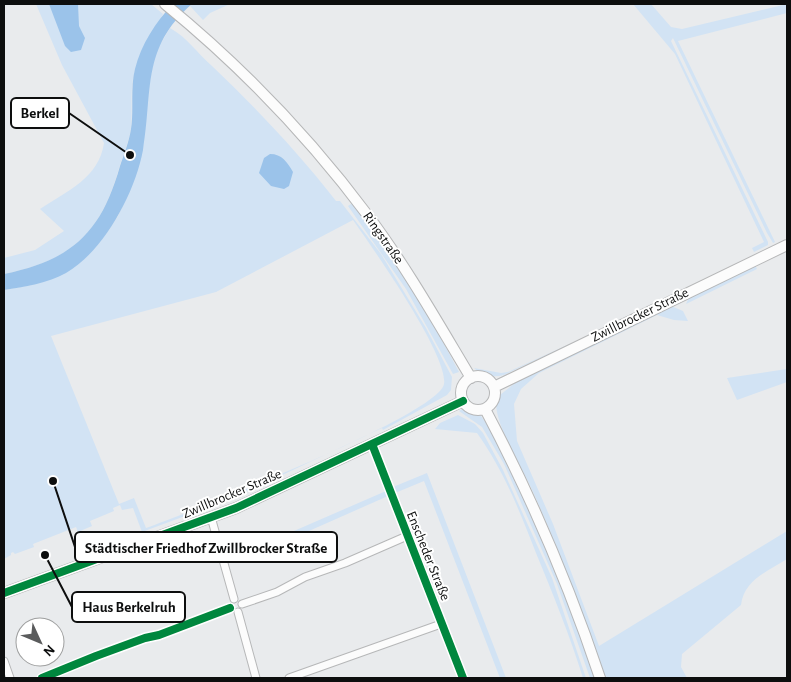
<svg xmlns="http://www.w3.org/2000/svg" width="791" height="682" font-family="'Alegreya Sans',sans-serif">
<rect width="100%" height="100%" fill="#e9ebed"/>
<path fill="#d2e3f4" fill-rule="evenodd" d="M 36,4 L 151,4 L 163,14 C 154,31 142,49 136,68 C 129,86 133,110 131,129 C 129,141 124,153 120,165 C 101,233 73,260 4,274 L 4,258 L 35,250 L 64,231 L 40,209 C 67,191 99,178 104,143 L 62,65 Z
M 192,4 L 230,4 L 210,13 L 203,20 L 190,6 Z
M 633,4 L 651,4 L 671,27 L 682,29 L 787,4 L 787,13 L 678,41 L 775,242 L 773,243 L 767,233 L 673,38 L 671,41 L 768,242 L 768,245 L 754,252 L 752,248 L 764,242 L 675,54 Z
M 170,28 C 189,39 196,52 212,66 C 256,108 298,152 336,201 L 340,201 L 381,254 L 426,328 L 452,377 L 451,390 L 447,395 L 383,430 L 382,428 L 231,499 L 142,532 L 133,508 L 122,510 L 120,505 L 113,508 L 114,511 L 90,521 L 92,526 L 78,532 L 76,527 L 33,544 L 34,547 L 15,554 L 13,552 L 11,553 L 11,555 L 4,559 L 4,290 L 32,285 L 106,234 L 118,216 L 131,187 L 155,53 ZM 353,220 C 372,247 449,356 444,384 C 439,415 186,514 146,528 L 134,498 L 119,504 L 51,336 L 216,292 Z
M 351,204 L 354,204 L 386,247 L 426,310 L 459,372 L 453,374 L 406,289 L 348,206 Z
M 755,265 L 757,269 L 686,304 L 689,297 Z
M 671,306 L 683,311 L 688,321 L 674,320 L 657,315 L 539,373 L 521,389 L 514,404 L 517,441 L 553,524 L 599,646 L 787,531 L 787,559 C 768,571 744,580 741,605 L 682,654 L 681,667 L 687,678 L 604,678 C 584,615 560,553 533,492 C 523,469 497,429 496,404 L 500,395 L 515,383 Z
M 587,336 L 504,375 C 493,378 482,376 474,368 L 501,373 L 508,372 Z
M 787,369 L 787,382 L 737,400 L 727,378 Z
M 462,409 L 481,416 L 493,433 L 553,561 L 596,678 L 590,678 L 557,584 L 504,464 L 482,427 L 459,411 Z
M 458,415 L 475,424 L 483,433 L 503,470 L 552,578 L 586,678 L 583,678 C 570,636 553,594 536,553 C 520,512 503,469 477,433 L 435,429 L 440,423 Z
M 427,473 L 506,678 L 500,678 L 424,481 L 395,493 L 393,487 Z
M 386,491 L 388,496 L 266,550 L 264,544 Z"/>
<path fill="#9bc3ea" d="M 49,4 L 78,4 L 79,26 L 85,38 L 81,50 L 71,52 L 65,46 Z
M 173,4 L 192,4 C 141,48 153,91 143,150 C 135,193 104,251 66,273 C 48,283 24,287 4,290 L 4,274 C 72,260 101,233 120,166 C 124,154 129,142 131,129 C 134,110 130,88 135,69 C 141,45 156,21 173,4 Z
M 270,154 C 282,154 287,162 293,172 L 289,186 L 284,189 L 271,186 L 259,173 L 264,158 Z"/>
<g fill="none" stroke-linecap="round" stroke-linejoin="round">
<defs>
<path id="street" d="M 372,444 L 463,678
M 211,517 L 234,599
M 242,604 L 277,592 L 305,577 L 345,563 L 407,536
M 238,612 L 256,678
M 4,661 L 10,678
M 42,678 L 96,656 L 145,638 L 159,635 L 230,608
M 289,678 L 441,624"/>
<path id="secondary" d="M 165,4 C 241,66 310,138 369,217 C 407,268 438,323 471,378
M461 393a17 17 0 1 1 34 0a17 17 0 1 1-34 0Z
M 494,387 L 787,245
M 485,409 C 531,496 569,585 600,678
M 4,593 L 236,508 L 463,401"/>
</defs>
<use href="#street" stroke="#b6b7b8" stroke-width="9"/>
<use href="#secondary" stroke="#b6b7b8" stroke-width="12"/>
<use href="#street" stroke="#fcfcfc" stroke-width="7"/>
<use href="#secondary" stroke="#fcfcfc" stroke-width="10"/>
<defs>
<path id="cycleway" d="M 372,444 L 463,678
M 4,593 L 236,508 L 463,401
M 42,678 L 96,656 L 145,638 L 159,635 L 230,608"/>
</defs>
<use href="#cycleway" stroke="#fff" stroke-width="11"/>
<use href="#cycleway" stroke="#00873e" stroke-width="8"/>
</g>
<g text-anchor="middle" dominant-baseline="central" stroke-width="4" stroke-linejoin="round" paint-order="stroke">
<g font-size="14" fill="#0d0e0e" stroke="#fff">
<text transform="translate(383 238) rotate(55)">Ringstraße</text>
<text transform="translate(640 315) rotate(-26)">Zwillbrocker Straße</text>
<text transform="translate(232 494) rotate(-23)">Zwillbrocker Straße</text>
<text transform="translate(428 556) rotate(68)">Enscheder Straße</text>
</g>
</g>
<path fill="none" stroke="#0d0e0e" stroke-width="2" d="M130 155L69 113M53 481L75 547M45 555L72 607"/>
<g fill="#0d0e0e" stroke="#fff" stroke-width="2">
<circle cx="130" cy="155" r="5"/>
<circle cx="53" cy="481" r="5"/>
<circle cx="45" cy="555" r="5"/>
</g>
<g fill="#fff" stroke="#0d0e0e" stroke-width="2">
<rect x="11" y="98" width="58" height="30" rx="5"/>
<rect x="75" y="532" width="262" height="30" rx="5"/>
<rect x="72" y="592" width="113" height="30" rx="5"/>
</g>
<g font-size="15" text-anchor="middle" font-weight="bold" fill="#0d0e0e">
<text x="40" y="118">Berkel</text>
<text x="206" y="553">Städtischer Friedhof Zwillbrocker Straße</text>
<text x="129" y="612">Haus Berkelruh</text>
</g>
<rect width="791" height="682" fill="none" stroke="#0d0e0e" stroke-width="10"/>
<g transform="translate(40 642) rotate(134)"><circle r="24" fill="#ffffff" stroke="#9e9f9f"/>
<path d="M0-4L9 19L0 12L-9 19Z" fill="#5a5b5c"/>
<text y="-8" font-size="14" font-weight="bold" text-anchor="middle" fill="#0d0e0e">N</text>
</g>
</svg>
